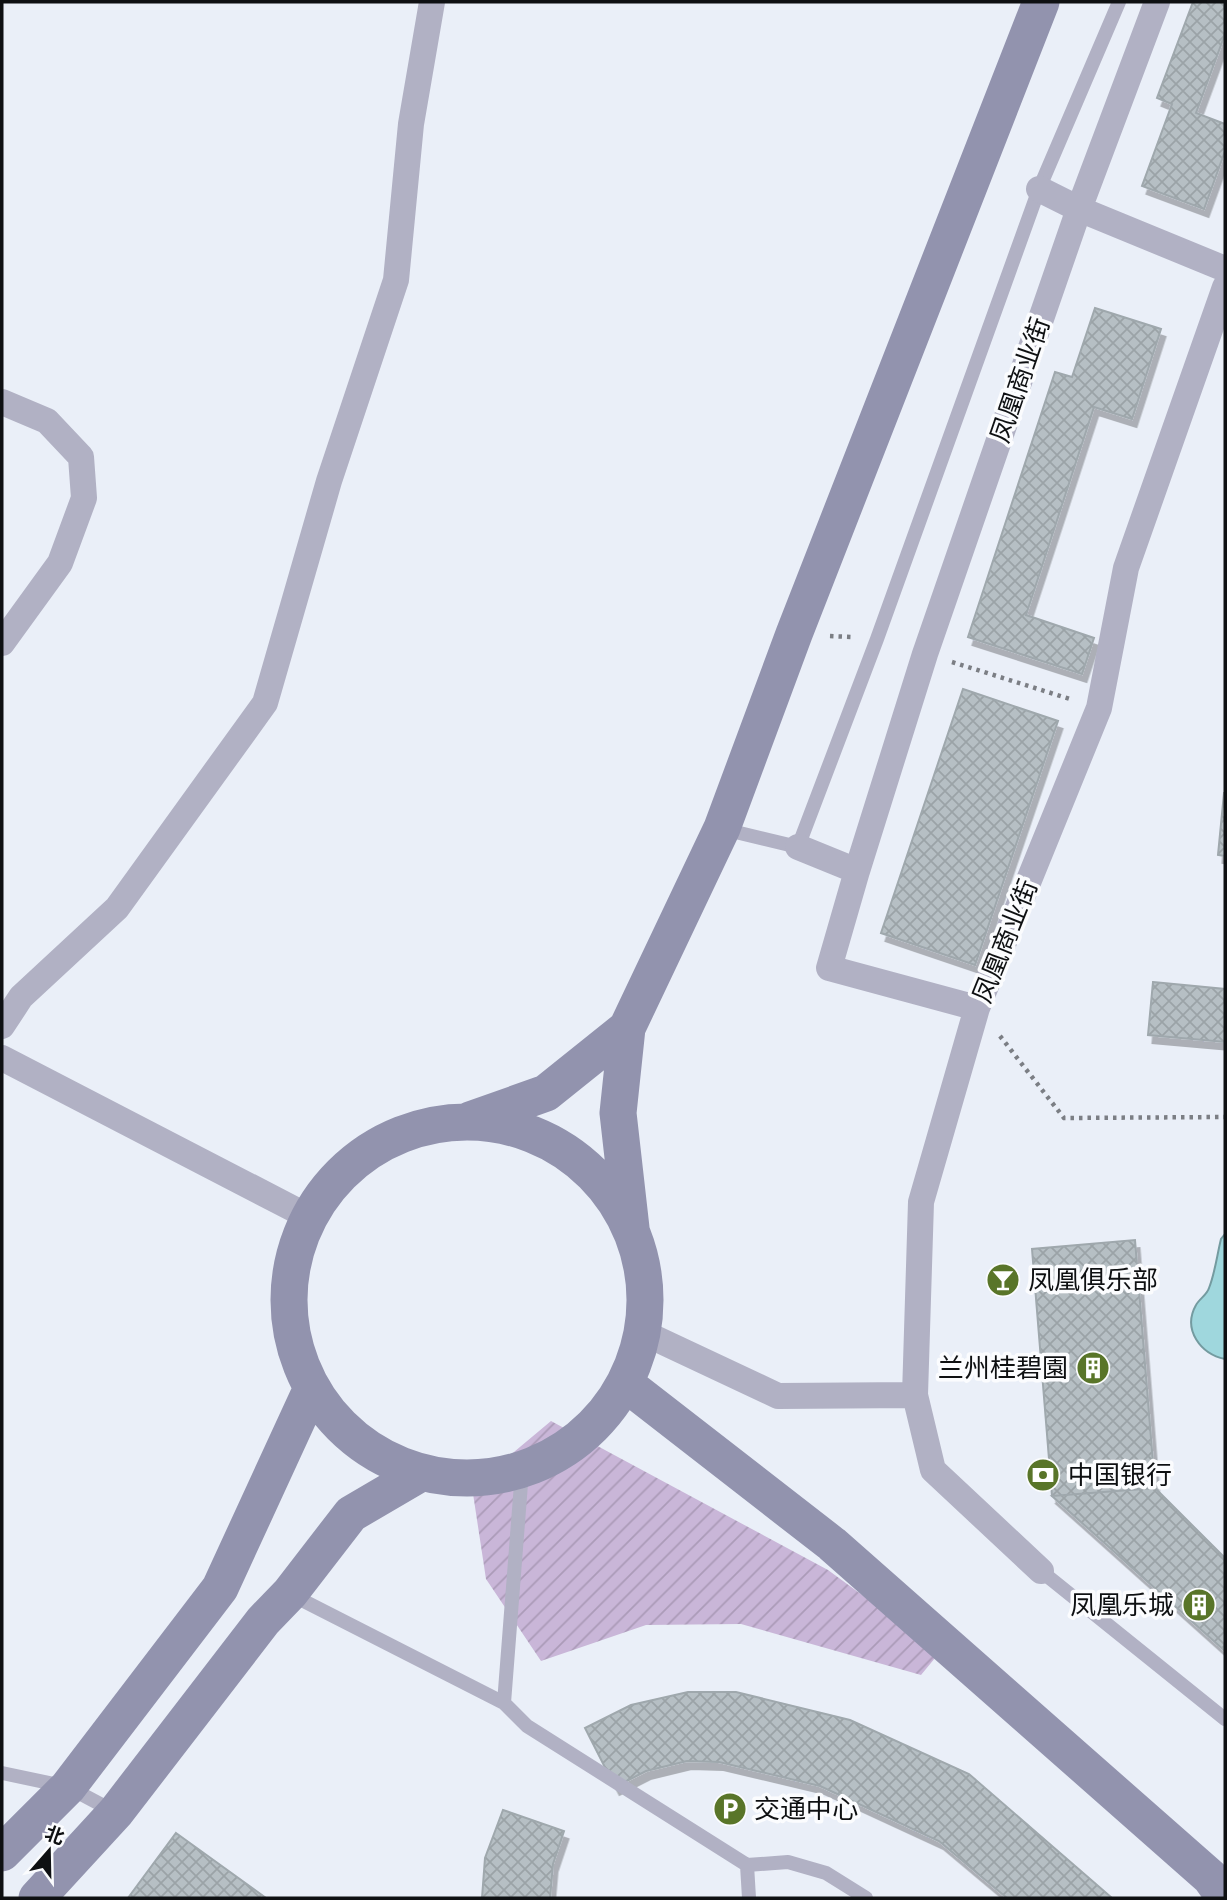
<svg xmlns="http://www.w3.org/2000/svg" width="1227" height="1900" font-family="Cabin,'Noto Sans SC',sans-serif">
<defs>
<pattern id="garden-furrows" width="10" height="10" patternUnits="userSpaceOnUse" patternTransform="scale(1.75)"><rect width="10" height="10" fill="#c9b6d8"/><path d="M-1 1l2-2M0 10L10 0M9 11l2-2" fill="none" stroke="#ab9bb8"/></pattern>
<pattern id="building-cross-hatch" width="8" height="8" patternUnits="userSpaceOnUse" patternTransform="scale(1.75)"><rect width="8" height="8" fill="#b6bfc4"/><path d="M0 0l8 8M0 8l8-8" fill="none" stroke="#9ba3a7"/></pattern>
<filter id="shadow"><feDropShadow dx="4.5" dy="8" stdDeviation="0" flood-color="#0004"/></filter>
</defs>
<rect width="100%" height="100%" fill="#eaeff8"/>
<path fill="url(#garden-furrows)" d="M 551,1421 L 828,1570 L 940,1652 L 921,1675 L 741,1624 L 646,1625 L 541,1661 L 486,1579 L 472,1487 Z"/>
<path fill="#9fd7dd" stroke="#749ba0" stroke-width="2" d="M 1225,1234 L 1225,1359 C 1201,1354 1182,1330 1196,1305 C 1199,1299 1207,1295 1209,1288 C 1215,1273 1217,1255 1221,1239 Z"/>
<path fill="url(#building-cross-hatch)" stroke="#9fa8ad" stroke-width="2" filter="url(#shadow)" d="M 1193,2 L 1225,2 L 1225,34 L 1196,113 L 1225,124 L 1225,151 L 1204,209 L 1142,186 L 1172,104 L 1157,98 Z
M 1095,308 L 1161,329 L 1132,419 L 1094,407 L 1026,615 L 1094,638 L 1082,674 L 968,637 L 1055,372 L 1072,377 Z
M 963,689 L 1058,721 L 975,965 L 881,933 Z
M 1224,793 L 1225,793 L 1225,856 L 1218,855 Z
M 1153,982 L 1225,989 L 1225,1042 L 1148,1035 Z
M 1135,1240 L 1155,1488 L 1052,1496 L 1032,1249 Z
M 1155,1488 L 1225,1558 L 1225,1651 L 1052,1496 Z
M 688,1692 L 736,1692 L 850,1720 L 969,1774 L 1112,1898 L 1007,1898 L 939,1841 L 820,1786 L 719,1762 L 687,1761 L 646,1771 L 615,1787 L 585,1728 L 631,1705 Z
M 503,1810 L 564,1831 L 553,1864 L 550,1898 L 482,1898 L 485,1858 Z
M 176,1833 L 266,1898 L 128,1898 Z"/>
<g fill="none" stroke-linecap="round" stroke-linejoin="round">
<path stroke="#7b7e84" stroke-width="4.5" stroke-dasharray="3.5 5" stroke-linecap="butt" d="M 830,636 L 852,637
M 952,662 L 1070,699
M 1000,1036 L 1064,1118 L 1225,1117"/>
<path stroke="#b1b1c4" stroke-width="14" d="M 723,829 L 798,847 L 877,639 L 1039,189 L 1119,2
M 522,1471 L 504,1703 L 527,1726 L 747,1865 L 788,1862 L 826,1873 L 866,1898
M 1041,1571 L 1225,1719
M 290,1594 L 504,1703
M 2,1773 L 68,1787 L 115,1812
M 747,1865 L 749,1898"/>
<path stroke="#b1b1c4" stroke-width="26" d="M 1039,189 L 1079,209 L 1225,269
M 2,402 L 47,421 L 81,457 L 84,498 L 60,563 L 2,643
M 798,847 L 857,871 L 829,968 L 977,1008
M 857,871 L 925,654 L 1079,209 L 1157,2
M 2,1026 L 21,997 L 117,908 L 265,703 L 329,481 L 396,280 L 411,124 L 432,2
M 2,1058 L 309,1217
M 644,1333 L 778,1396 L 915,1395
M 1041,1571 L 933,1470 L 915,1395 L 921,1202 L 977,1008 L 1099,708 L 1126,568 L 1225,287"/>
<path stroke="#9293ae" stroke-width="37" d="M 470,1120 L 546,1093 L 627,1028
M289 1300a178 178 0 1 1 356 0a178 178 0 1 1-356 0Z
M 631,1228 L 618,1113 L 627,1028 L 722,828 L 794,634 L 1041,2
M 626,1384 L 832,1544 L 1210,1877 L 1225,1898
M 2,1853 L 68,1787 L 220,1588 L 312,1388
M 37,1898 L 116,1812 L 263,1621 L 290,1593 L 351,1514 L 421,1473"/>
</g>
<defs>
<symbol id="bar-disc" viewBox="-11 -11 22 22"><circle r="9.5" fill="#597529" stroke="#fbfcfe"/><path d="M-6-5H6L.8 .8V4.5H3.5V6h-7V4.5H-.8V.8Z" fill="#fff"/></symbol>
<symbol id="building-disc" viewBox="-11 -11 22 22"><circle r="9.5" fill="#597529" stroke="#fbfcfe"/><path d="M-4-6H4V6H1V3H-1V6H-4ZM-2.5-4.3h1.7v1.8h-1.7ZM.8-4.3h1.7v1.8H.8ZM-2.5-1h1.7V.8h-1.7ZM.8-1h1.7V.8H.8Z" fill="#fff"/></symbol>
<symbol id="bank-disc" viewBox="-11 -11 22 22"><circle r="9.5" fill="#597529" stroke="#fbfcfe"/><path d="M-6-4H6V4H-6ZM0-2.3a2.3 2.3 0 1 0 0 4.6a2.3 2.3 0 1 0 0-4.6Z" fill="#fff"/></symbol>
<symbol id="parking-disc" viewBox="-11 -11 22 22"><circle r="9.5" fill="#597529" stroke="#fbfcfe"/><path d="M-3.5-5.5H1a3.5 3.5 0 0 1 0 7H-1V5.5H-3.5ZM-1-3.4V-.6H.8a1.4 1.4 0 0 0 0-2.8Z" fill="#fff"/></symbol>
</defs>
<g fill-rule="evenodd">
<use href="#bar-disc" x="984" y="1261" width="38" height="38"/>
<use href="#building-disc" x="1074" y="1349" width="38" height="38"/>
<use href="#bank-disc" x="1024" y="1456" width="38" height="38"/>
<use href="#building-disc" x="1180" y="1586" width="38" height="38"/>
<use href="#parking-disc" x="711" y="1790" width="38" height="38"/>
</g>
<g text-anchor="middle" dominant-baseline="central" stroke-width="7" stroke-linejoin="round" paint-order="stroke">
<g font-size="26" fill="#0e1012" stroke="#fbfcfe">
<text transform="translate(1020 380) rotate(-71)">凤凰商业街</text>
<text transform="translate(1005 941) rotate(-68)">凤凰商业街</text>
</g>
<g font-size="26" fill="#0e1012" stroke="#fbfcfe" text-anchor="start">
<text x="1028" y="1280">凤凰俱乐部</text>
<text x="1068" y="1368" text-anchor="end">兰州桂碧園</text>
<text x="1068" y="1475">中国银行</text>
<text x="1174" y="1605" text-anchor="end">凤凰乐城</text>
<text x="754" y="1809">交通中心</text>
</g>
</g>
<rect width="1227" height="1900" fill="none" stroke="#0e1012" stroke-width="7"/>
<g transform="translate(49 1851) rotate(20)" stroke="#fbfcfe" stroke-width="5" paint-order="stroke">
<path d="M0-5L12 26L0 18L-12 26Z" fill="#0e1012"/>
<text y="-10" font-size="19" font-weight="bold" text-anchor="middle" fill="#0e1012">北</text>
</g>
</svg>
